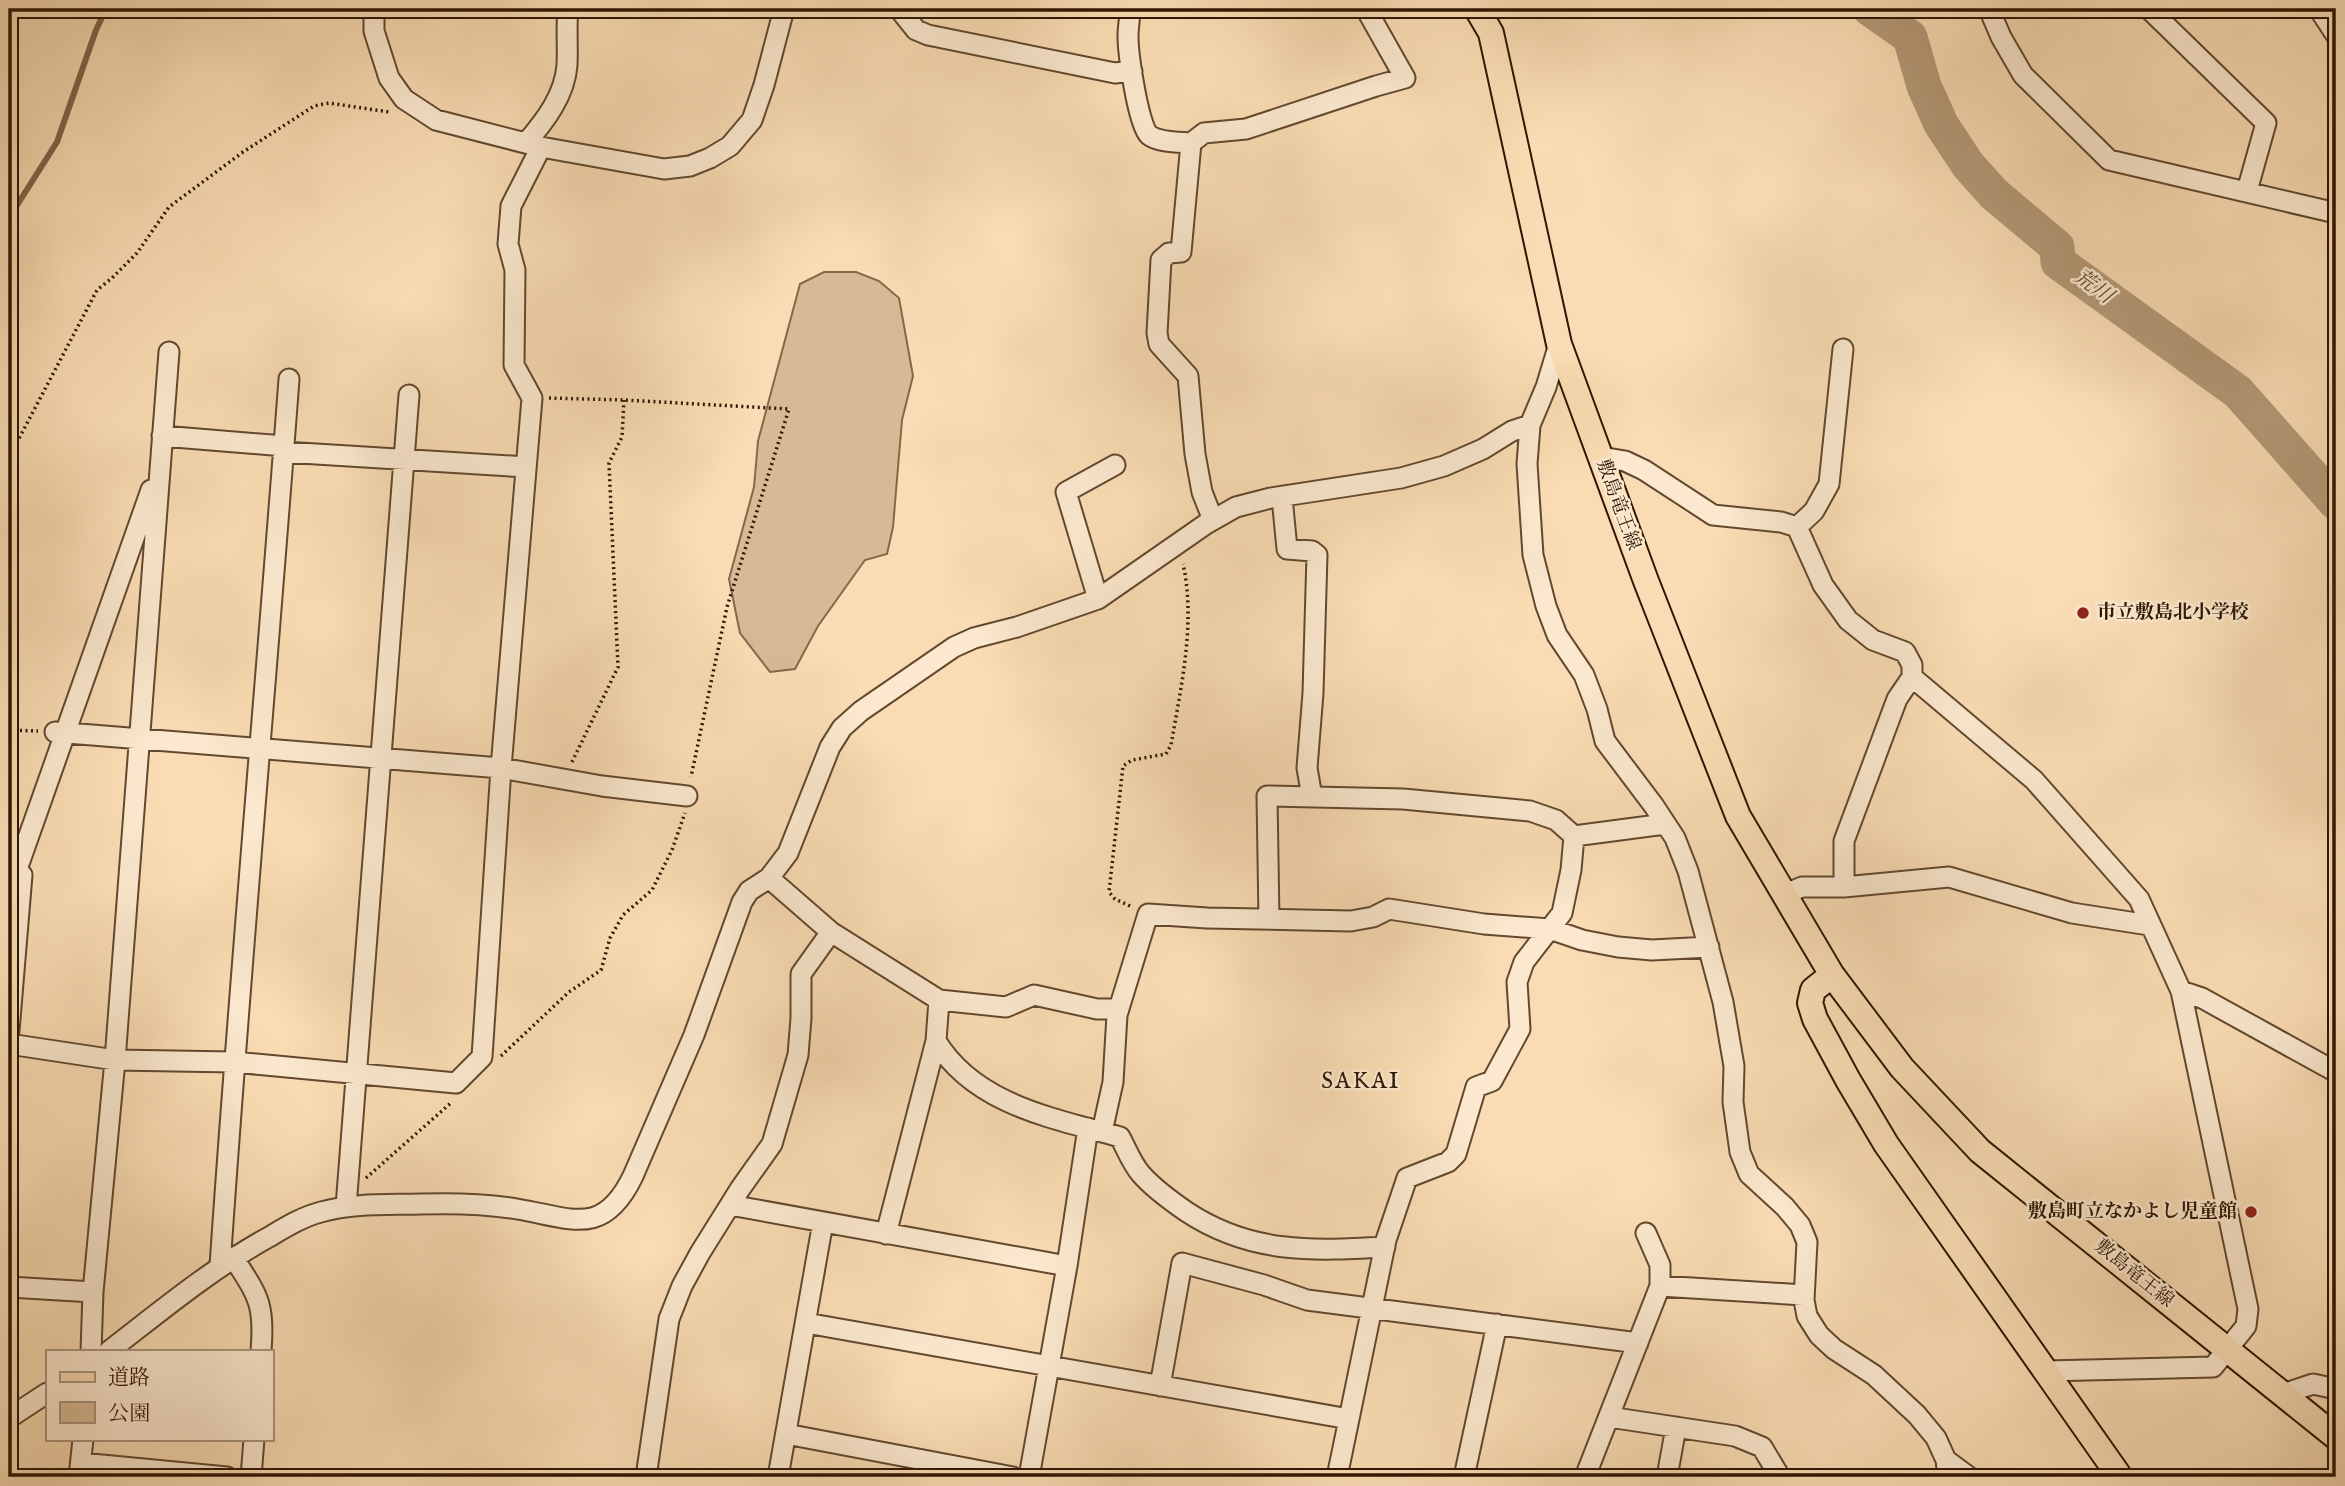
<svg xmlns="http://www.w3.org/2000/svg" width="2345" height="1486" font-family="'IM FELL English','Noto Serif JP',serif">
<rect width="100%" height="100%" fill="#f9dcb3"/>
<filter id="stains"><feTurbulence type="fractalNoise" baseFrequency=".00286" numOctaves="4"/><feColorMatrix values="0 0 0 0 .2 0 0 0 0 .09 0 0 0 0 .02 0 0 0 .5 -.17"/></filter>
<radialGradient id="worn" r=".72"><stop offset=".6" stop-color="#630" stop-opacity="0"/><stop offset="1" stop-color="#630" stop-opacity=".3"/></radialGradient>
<path fill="#d7ba95" stroke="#83684c" stroke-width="2" d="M 824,272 L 856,272 L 879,281 L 899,298 L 913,376 L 902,420 L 893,527 L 887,554 L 865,560 L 818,626 L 795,669 L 770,672 L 740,633 L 729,579 L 754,487 L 758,441 L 800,284 Z"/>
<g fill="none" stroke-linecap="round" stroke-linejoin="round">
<path stroke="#7f6549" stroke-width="6" d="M 9,212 L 14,210 L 57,142 L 96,30 L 106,9"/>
<path stroke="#b49977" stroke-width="35" d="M 1870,9 L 1910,37 L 1924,86 L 1941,124 L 1968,165 L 1994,194 L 2057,247 L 2058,262 L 2238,392 L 2336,503"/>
<defs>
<path id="minor" d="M 374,9 L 374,31 L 389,78 L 404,99 L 436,120 L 541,147 L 664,169 L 690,166 L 710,158 L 730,146 L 752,120 L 764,85 L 784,9
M 1130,9 C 1130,18 1128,27 1128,36 C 1128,53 1138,125 1149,135 C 1159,143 1180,142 1191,143 L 1181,252 L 1169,253 L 1161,260 L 1157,333 L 1159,344 L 1188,376 L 1195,454 L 1202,492 L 1213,520
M 1989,9 L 2001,37 L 2023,75 L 2109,160 L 2336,213
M 2149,9 L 2266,123 L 2247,191
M 2319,9 L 2336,35
M 900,10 L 916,30 L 928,35 L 1115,73 L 1132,71
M 526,143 C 545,121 565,95 567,65 C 568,46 566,27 568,9
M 1191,143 L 1204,133 L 1246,129 L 1376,86 L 1405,78 L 1366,9
M 1559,344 L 1546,387 L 1530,425 L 1527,464 L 1533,555 L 1546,606 L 1557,635 L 1584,675 L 1597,709 L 1605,741 L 1654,806 L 1675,838 L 1688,871 L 1723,1002 L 1734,1066 L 1733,1102 L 1740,1152 L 1749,1174 L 1785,1207 L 1800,1225 L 1807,1242 L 1804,1300 L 1807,1316 L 1819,1335 L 1834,1349 L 1874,1375 L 1917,1415 L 1936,1438 L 1946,1460 L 1948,1477
M 162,436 L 284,446
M 284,452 L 526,467
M 1601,457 L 1625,461 L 1644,470 L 1713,515 L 1781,522 L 1797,527 L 1823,585 L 1848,620 L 1873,640 L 1905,652 L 1912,665 L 1912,677 L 1897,699 L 1844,841 L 1844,887
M 1282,497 L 1287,549 L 1312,551 L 1317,555 L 1313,693 L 1307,768 L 1312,797
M 1797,527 L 1814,511 L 1829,484 L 1843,349
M 1098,599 L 1066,492 L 1115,465
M 1912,677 L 2034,780 L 2139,899 L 2181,991 L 2248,1309 L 2246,1326 L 2213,1367 L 2046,1371
M 55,732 L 501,768 L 602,786 L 687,796
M 769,878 L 831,932 L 939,1000 L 936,1041 C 975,1105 1053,1118 1120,1137 C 1126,1148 1132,1164 1141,1174 C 1154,1189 1171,1201 1187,1212 C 1251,1254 1312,1251 1385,1247
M 9,892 L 151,490
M 1783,895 L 1802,887 L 1844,887 L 1949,877 L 2072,913 L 2149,925
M 1269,919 L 1267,796 L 1403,799 L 1530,811 L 1556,820 L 1574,836 L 1665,824
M 2181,991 L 2202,998 L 2336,1072
M 939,1000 L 1006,1007 L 1034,995 L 1097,1009 L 1119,1009
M 9,1031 L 22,875
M 9,1044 L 115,1060 L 234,1062 L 456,1083 L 482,1057 L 501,768 L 532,398 L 514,365 L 515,270 L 508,244 L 511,206 L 541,147
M 1102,1132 L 1113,1082 L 1117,1015 L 1148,914 L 1207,918 L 1351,921 L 1373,917 L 1389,909 L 1484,924 L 1550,929 L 1582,940 L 1618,947 L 1652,950 L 1709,947
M 730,1205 L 1067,1266
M 346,1207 L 409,395
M 1646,1233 L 1660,1265 L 1660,1286
M 886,1234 L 936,1041
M 233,1257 C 258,1296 265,1303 261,1351
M 220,1266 C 240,970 267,674 289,379
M 9,1287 L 93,1292
M 806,1323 L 1349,1419
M 91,1351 L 93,1292 L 115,1060 L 169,352
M 109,1351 C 161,1311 211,1269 269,1237 C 286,1227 302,1217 321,1212 C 353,1203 388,1205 421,1204 C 452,1203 487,1204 517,1209 C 572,1218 603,1238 633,1176 L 694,1035 L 742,902 L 749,891 L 769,878 L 788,853 L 830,747 L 842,728 L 861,711 L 954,647 L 974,638 L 1017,627 L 1098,599 L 1206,524 L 1236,507 L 1271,498 L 1401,478 L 1444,466 L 1483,449 L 1512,431 L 1530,425
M 1160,1386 L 1182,1263 L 1264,1285 L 1307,1300 L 1638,1343
M 2283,1394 L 2313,1384 L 2336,1389
M 1609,1417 L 1735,1436 L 1762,1447 L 1780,1477
M 9,1418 L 47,1393
M 786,1434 L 1013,1477
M 1946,1460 L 1969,1477
M 81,1463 L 227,1477
M 79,1477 L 83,1439
M 251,1477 L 254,1439
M 646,1477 L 669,1319 L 682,1286 L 700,1253 L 740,1189 L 772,1144 L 798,1055 L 801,1018 L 801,974 L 831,932
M 778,1477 L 823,1222
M 1029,1477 L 1067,1266 L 1088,1128
M 1337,1477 L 1386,1240 L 1407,1178 L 1448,1162 L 1456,1154 L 1476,1087 L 1492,1081 L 1520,1029 L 1517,982 L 1524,962 L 1562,913 L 1571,870 L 1574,836
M 1464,1477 L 1497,1324
M 1585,1477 L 1660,1286 L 1804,1295
M 1667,1477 L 1676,1427"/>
<path id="major" d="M 1477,9 L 1491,33 L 1559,344 L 1646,581 L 1738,816 L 1832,975 L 1813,990 L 1810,1003 L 1815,1019 L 1848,1080 L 1886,1144 L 2120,1477
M 1832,975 L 1902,1068 L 1980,1151 L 2336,1437"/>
</defs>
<use href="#minor" stroke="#62482f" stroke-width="23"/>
<use href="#major" stroke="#2f1603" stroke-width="28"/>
<path stroke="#2f1603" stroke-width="3.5" stroke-dasharray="2 3.5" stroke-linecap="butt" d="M 549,398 L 624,400 L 789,409 L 727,607 L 691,777
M 9,450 L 14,448 L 97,290 L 112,278 L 137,253 L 169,207 L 243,152 L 314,106 L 329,103 L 389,112
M 9,730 L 38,731
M 572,762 L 618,667 L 609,463 L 622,437 L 624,400
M 1130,906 L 1115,899 L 1109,892 L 1123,766 L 1132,760 L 1166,754 L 1171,745 C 1181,687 1196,622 1183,564
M 501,1056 L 569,992 L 601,970 L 610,938 L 623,915 L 652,890 L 672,850 L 685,813
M 366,1178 L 452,1102"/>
<use href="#minor" stroke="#fbe8ce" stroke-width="19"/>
<use href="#major" stroke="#f9dcb3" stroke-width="24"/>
</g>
<g fill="#8f2418" stroke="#fbe8ce" stroke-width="2.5">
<circle cx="2083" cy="613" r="7"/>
<circle cx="2251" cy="1212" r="7"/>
</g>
<g text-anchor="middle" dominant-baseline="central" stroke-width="5" stroke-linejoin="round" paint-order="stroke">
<g font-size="19" fill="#2f1603" stroke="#fbe8ce">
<text transform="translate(1618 505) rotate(70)">敷島竜王線</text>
<text transform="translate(2134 1274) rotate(39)">敷島竜王線</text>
</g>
<g font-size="19" font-weight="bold" fill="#2f1603" stroke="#fbe8ce" text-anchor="start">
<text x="2097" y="613">市立敷島北小学校</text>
<text x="2237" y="1212" text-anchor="end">敷島町立なかよし児童館</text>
</g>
<g font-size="21" font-style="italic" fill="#644a31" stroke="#fbe8ce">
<text transform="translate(2093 287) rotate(36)">荒川</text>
</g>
<g font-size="23" letter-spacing="2" fill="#2f1603" stroke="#fbe8ce">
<text x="1361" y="1081">SAKAI</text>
</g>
</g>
<rect width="2345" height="1486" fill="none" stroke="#f9dcb3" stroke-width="35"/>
<rect x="10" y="10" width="2324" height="1465" fill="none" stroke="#2f1603" stroke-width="3.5"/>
<rect x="18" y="18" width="2310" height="1451" fill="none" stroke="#2f1603" stroke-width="2"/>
<rect x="46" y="1350" width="228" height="91" fill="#fbe8ce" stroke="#a9947d" stroke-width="2"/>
<rect x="60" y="1372" width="35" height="10" fill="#f9dcb3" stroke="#a9947d" stroke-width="2"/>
<text x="108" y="1384" font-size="21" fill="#2f1603">道路</text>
<rect x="60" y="1402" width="35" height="21" fill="#d7ba95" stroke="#a9947d" stroke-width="2"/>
<text x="108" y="1420" font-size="21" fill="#2f1603">公園</text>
<rect width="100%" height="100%" filter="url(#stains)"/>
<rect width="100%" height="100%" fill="url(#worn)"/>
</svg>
